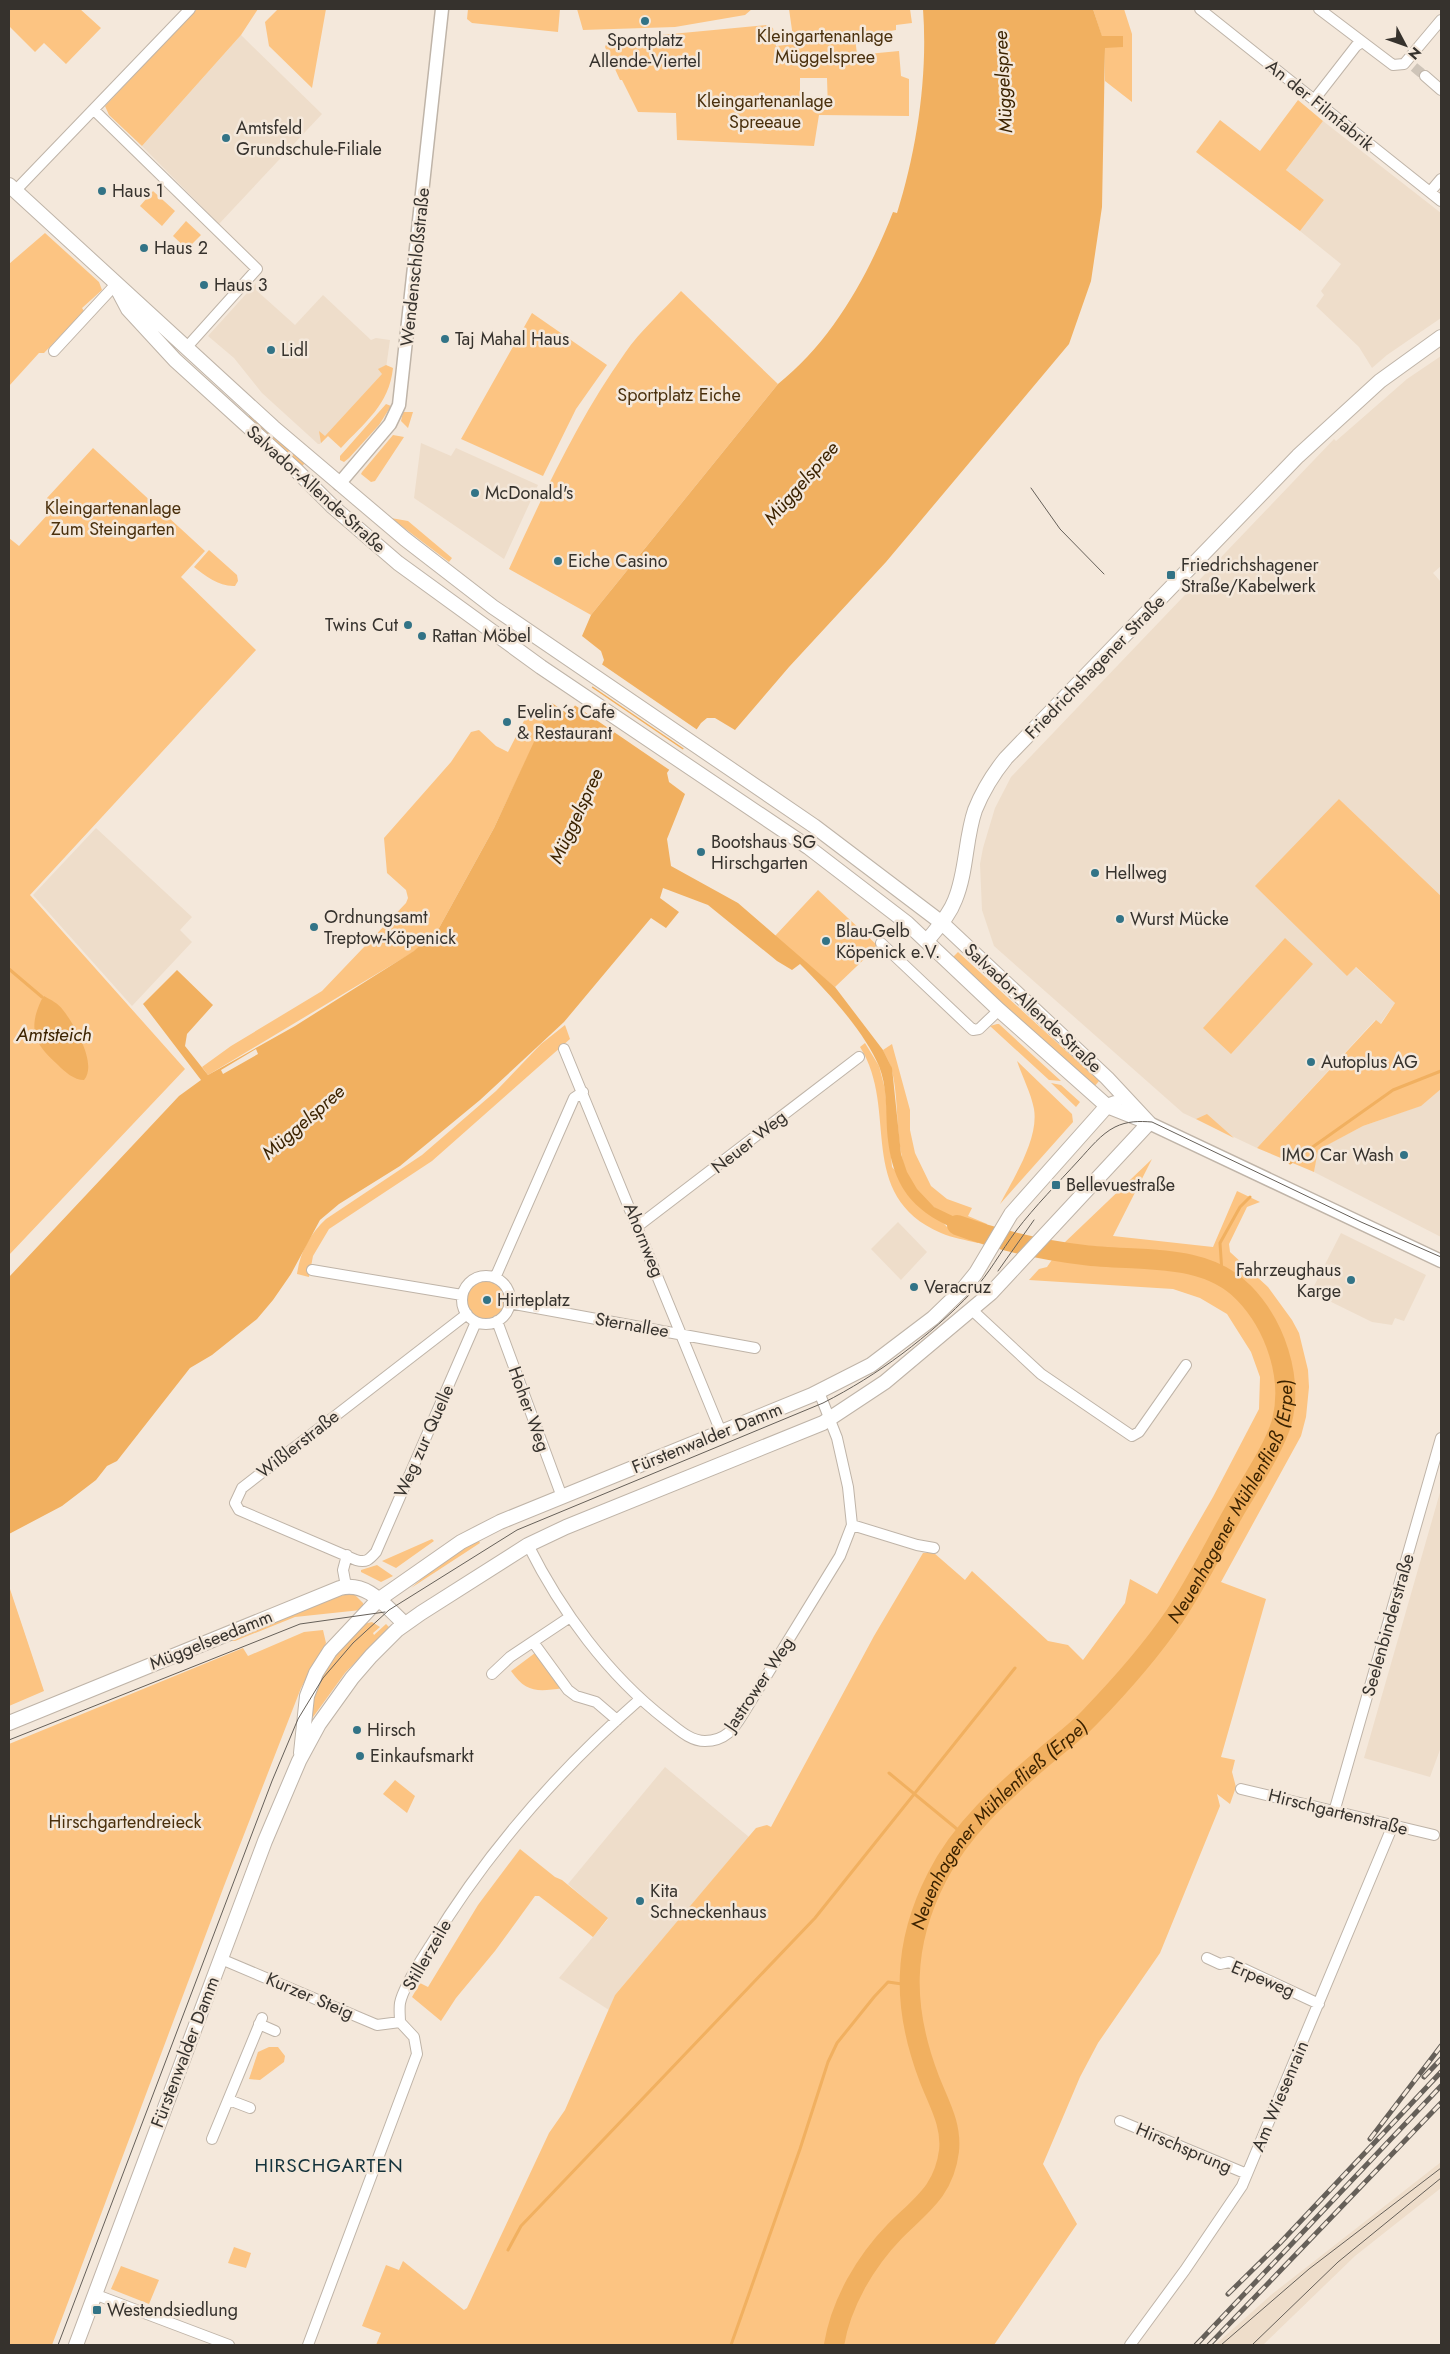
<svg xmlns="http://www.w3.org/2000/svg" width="1450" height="2354" font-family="Jost,sans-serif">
<rect width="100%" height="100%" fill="#f4e8db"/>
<path fill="#eeddca" d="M 241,35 L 322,114 L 219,224 L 142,146 Z
M 1323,121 L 1441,213 L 1441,318 L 1387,355 L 1372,368 L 1359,347 L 1316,306 L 1324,295 L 1321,291 L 1341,264 L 1300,231 L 1324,200 L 1286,170 Z
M 256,283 L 256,290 L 295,325 L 323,295 L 371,340 L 376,338 L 390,340 L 385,375 L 336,443 L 328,436 L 320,444 L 318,444 L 262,393 L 234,358 L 208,336 Z
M 1441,356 L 1441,566 L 1433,573 L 1441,582 L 1441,896 L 1339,799 L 1347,976 L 1355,967 L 1395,1003 L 1380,1024 L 1375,1020 L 1257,1148 L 1183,1113 L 994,946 L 982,910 L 980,864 L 983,848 L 995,808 L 1011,777 L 1334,439 L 1336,441 L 1407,379 Z
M 421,443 L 451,456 L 456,448 L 538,485 L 504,559 L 414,498 Z
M 96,828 L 192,917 L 180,930 L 192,942 L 132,1006 L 33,895 Z
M 1441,1089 L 1441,1237 L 1314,1172 L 1317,1150 L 1363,1126 L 1420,1106 Z
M 898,1222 L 927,1252 L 901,1280 L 871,1249 Z
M 1341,1233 L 1426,1275 L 1404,1321 L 1395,1318 L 1392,1325 L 1372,1322 L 1311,1292 Z
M 1441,1489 L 1441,1747 L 1430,1777 L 1364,1758 Z
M 665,1767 L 749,1837 L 615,1995 L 609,2010 L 559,1978 L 608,1919 L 568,1884 Z
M 1441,2162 L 1441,2188 L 1355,2256 L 1263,2345 L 1215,2345 L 1271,2295 Z"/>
<path fill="#fcc482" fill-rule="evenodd" d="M 9,9 L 80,9 L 101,28 L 66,64 L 44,43 L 35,52 L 9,26 Z
M 197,9 L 258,9 L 241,35 L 142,146 L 109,115 L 105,106 Z
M 278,9 L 326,9 L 312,88 L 269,46 L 265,22 Z
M 468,9 L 560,9 L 558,32 L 472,23 L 467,19 Z
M 577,9 L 752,9 L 745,15 L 675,27 L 583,30 Z
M 789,9 L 910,9 L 912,23 L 896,25 L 896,30 L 855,37 L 857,55 L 899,51 L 901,76 L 909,79 L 909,116 L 819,115 L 814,146 L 677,140 L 676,113 L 638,112 L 622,80 L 620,80 L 605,47 L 608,40 L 767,25 L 773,28 L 776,46 L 794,44 ZM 800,78 L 827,78 L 828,110 L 800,109 Z
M 1093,9 L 1124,9 L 1132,34 L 1132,102 L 1105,81 L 1105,47 L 1123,36 L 1102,37 Z
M 1298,100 L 1323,121 L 1286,170 L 1324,200 L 1300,231 L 1196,152 L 1220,120 L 1260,151 Z
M 153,191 L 175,211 L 162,226 L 140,206 Z
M 186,221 L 201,235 L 187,249 L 173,236 Z
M 45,233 L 99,282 L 102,290 L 82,308 L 84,311 L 44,353 L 39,353 L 9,386 L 9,264 Z
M 681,291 L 778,384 L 591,615 L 509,569 C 543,495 578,419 625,353 C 640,331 663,311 681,291 Z
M 532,313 L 607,365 L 576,409 L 543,476 L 461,439 Z
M 386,365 L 393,368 C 389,405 365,422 341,448 L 328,436 L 321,443 L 319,431 L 325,436 L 382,374 L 378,369 Z
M 386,404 L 391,406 L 379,425 L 349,458 L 344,462 L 340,460 L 340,456 Z
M 403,412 L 413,412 L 408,428 L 401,421 Z
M 250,415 L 305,463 L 302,466 L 248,418 Z
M 393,435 L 404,437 L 375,481 L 371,482 L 361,474 L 362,472 Z
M 93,448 L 205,551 L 181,577 L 256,650 L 30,895 L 185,1069 L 9,1255 L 9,538 L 19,546 L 49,513 L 47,498 Z
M 391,518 L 408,521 L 452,558 L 449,562 Z
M 209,550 L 237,575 L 238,581 L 235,586 C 220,587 205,576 194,567 Z
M 530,709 L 545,720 L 494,828 L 439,928 L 415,951 L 208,1075 L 202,1067 L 231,1046 L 322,991 L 406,903 L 408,898 L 406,890 L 387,873 L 384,838 L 451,762 L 471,732 L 479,730 L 496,746 L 508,752 Z
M 1339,799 L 1441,896 L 1441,1089 L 1421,1106 L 1363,1126 L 1318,1150 L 1314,1172 L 1257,1148 L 1376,1020 L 1381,1024 L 1395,1003 L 1356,967 L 1347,976 L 1255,886 Z
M 818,890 L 878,946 L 835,987 L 774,937 Z
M 1285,938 L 1313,964 L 1231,1054 L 1203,1028 Z
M 958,952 L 1099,1081 L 1094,1087 L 961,966 L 953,957 Z
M 997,1024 L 999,1024 L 1061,1081 L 1049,1080 L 990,1026 Z
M 565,1025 L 570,1039 L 432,1161 L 329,1229 L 313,1256 L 309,1277 L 297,1274 C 300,1252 310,1234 326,1219 L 422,1155 L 496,1091 L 541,1044 Z
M 865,1043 L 879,1066 L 885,1089 L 892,1167 L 947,1227 L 980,1238 L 978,1243 C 966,1240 952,1238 941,1233 C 854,1195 900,1110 860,1047 Z
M 892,1044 L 910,1110 L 910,1130 L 915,1153 L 931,1186 L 947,1199 L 972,1208 L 968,1216 L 987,1224 L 984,1231 C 968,1223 950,1217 935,1208 C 888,1178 903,1116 892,1071 C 891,1064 886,1057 883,1050 Z
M 1017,1061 L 1072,1114 L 1073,1122 L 1000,1204 C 1013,1179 1039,1139 1034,1109 C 1031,1093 1022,1076 1017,1061 Z
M 1051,1083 L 1061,1085 L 1080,1102 L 1076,1107 Z
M 1207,1114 L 1234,1138 L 1196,1119 Z
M 1152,1159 L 1113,1236 L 1213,1247 L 1237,1191 L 1260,1202 L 1247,1207 L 1229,1244 L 1230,1252 L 1268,1287 L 1292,1320 L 1299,1333 L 1308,1370 L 1309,1387 L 1306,1417 L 1301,1436 L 1221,1582 L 1266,1599 L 1221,1757 L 1235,1760 L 1232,1772 L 1236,1787 L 1230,1804 L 1217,1794 L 1220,1806 L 1160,1953 L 1098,2043 L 1080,2077 L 1043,2164 L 1077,2224 L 994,2345 L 376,2345 L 381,2333 L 362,2326 L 386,2265 L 399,2270 L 403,2261 L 464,2310 L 467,2308 L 549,2133 L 565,2110 L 615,1995 L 756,1828 L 767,1825 L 771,1827 L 874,1636 L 923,1553 L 934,1553 L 965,1580 L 972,1571 L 1048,1641 L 1068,1645 L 1083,1660 L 1125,1603 L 1130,1579 L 1157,1594 L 1213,1497 L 1259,1409 L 1260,1377 L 1251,1352 L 1227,1314 L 1200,1298 L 1173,1289 L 1029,1280 L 1039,1269 L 1047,1267 L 1062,1245 Z
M467 1300a19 19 0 1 1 38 0a19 19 0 1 1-38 0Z
M 432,1539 L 434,1541 L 396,1568 L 382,1561 Z
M 478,1539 L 480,1543 L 411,1588 L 445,1559 Z
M 377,1565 L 393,1576 L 381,1582 L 361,1572 L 361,1570 Z
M 9,1586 L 44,1691 L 9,1706 Z
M 344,1595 L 355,1595 L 363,1603 L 364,1607 L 361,1610 L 295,1617 L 235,1641 L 228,1640 L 324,1600 Z
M 372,1622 L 380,1627 L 373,1633 L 374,1635 L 386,1624 L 389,1627 L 345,1673 L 308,1724 L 311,1690 L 321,1670 L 360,1625 Z
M 323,1630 L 326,1643 L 301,1688 L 224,1886 L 52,2345 L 9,2345 L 9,1744 L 243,1648 L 248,1656 L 304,1632 Z
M 535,1653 L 563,1688 C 538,1692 526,1693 511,1671 Z
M 395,1780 L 415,1796 L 407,1813 L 383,1794 Z
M 520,1849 L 555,1877 L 562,1880 L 608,1918 L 593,1937 L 539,1896 L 535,1896 L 495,1951 L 456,1998 L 441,2021 L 412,1997 L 420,1983 L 428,1987 L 478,1905 Z
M 269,2047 L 278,2047 L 285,2056 L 284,2062 L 260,2080 L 249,2079 L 258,2052 Z
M 234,2247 L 251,2253 L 246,2268 L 228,2263 Z
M 121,2266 L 159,2280 L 149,2304 L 111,2289 Z"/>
<path fill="#f1b060" d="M 923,9 L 1093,9 L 1102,36 L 1123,36 L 1123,47 L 1105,48 L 1102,207 L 1091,281 L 1069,344 L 886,562 L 789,667 L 735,730 L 715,718 L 707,718 L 701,723 L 667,773 L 669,782 L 685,794 L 667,839 L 671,866 L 738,903 L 835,987 L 883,1050 L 892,1068 L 901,1154 L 907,1172 L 917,1189 L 934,1207 L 984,1231 L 980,1238 C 920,1218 892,1196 887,1130 C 886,1109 887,1086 879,1066 C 864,1031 827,991 800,964 L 792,970 L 777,961 L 708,905 L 663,888 L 660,898 L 679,912 L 666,928 L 651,918 L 564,1022 L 480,1100 L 400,1166 L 339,1204 L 320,1220 L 291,1274 L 273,1300 L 257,1319 L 212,1355 L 190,1368 L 117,1461 L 107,1466 L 96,1480 L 62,1506 L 9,1534 L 9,1277 L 179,1096 L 201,1080 L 143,1004 L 177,970 L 213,1005 L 187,1034 L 185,1046 L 208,1075 L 295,1026 L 414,951 L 439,928 L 494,828 L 552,703 L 568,714 L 577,703 L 585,708 C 588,689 593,683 609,672 L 601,667 L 604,660 L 601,651 L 582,636 L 591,615 L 778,384 C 832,341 868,276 893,212 L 897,213 C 917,150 928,75 923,9 Z
M 44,996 C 51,1000 58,1003 63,1010 C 74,1024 98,1064 84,1080 C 74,1080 65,1072 58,1065 C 41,1049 30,1038 36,1014 C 38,1008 40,1001 44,996 Z"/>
<path fill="#f4e8db" d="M 600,663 L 699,731 L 686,750 L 589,684 L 591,681 L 598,683 L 605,672 L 599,668 Z
M 588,685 L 685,751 L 671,771 L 573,704 L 578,701 L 585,705 L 591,695 L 586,689 Z
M 256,1049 L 258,1054 L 223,1074 L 221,1070 Z"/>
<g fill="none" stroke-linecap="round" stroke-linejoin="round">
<path stroke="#f1b060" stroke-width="3" d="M 9,969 L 42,997
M 1290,1163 L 1393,1090 L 1441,1071
M 1222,1273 L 1220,1243 L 1240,1207 L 1250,1197
M 889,1773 L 963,1834
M 508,2250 L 521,2226 L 815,1918 L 1015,1668
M 731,2345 L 800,2149 L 828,2062 L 837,2043 L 874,1997 L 888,1982 L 909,1985"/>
<path stroke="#f1b060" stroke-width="20" id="s1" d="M 834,2345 C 841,2303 865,2262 895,2231 C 921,2205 944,2191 949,2151 C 952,2124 938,2102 929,2078 C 902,2007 902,1945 937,1877 C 961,1829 1003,1792 1044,1757 C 1059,1744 1076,1732 1090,1717 C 1120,1686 1150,1652 1174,1617 C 1197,1583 1215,1545 1235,1510 C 1249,1486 1275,1447 1282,1421 C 1293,1377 1275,1325 1244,1293 C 1204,1251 1137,1262 1084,1255 C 1040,1250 998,1240 957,1225"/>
<path stroke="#cec4b8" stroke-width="10" stroke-dasharray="10 5" stroke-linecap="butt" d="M 1414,67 L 1425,76"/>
<defs>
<path id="minor" d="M 1200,9 L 1441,201
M 1319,9 L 1393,65 L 1404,64 L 1441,20
M 1425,76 L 1441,90
M 1314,100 L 1356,46 L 1362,42
M 94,110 L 257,269 L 186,348
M 15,191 L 190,9
M 1430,192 L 1441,179
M 54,351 L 116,284
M 881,943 L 973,1030 L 979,1029 L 999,1010
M 564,1049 L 721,1432
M 638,1226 L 859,1057
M 312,1270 L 462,1295
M462 1300a24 24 0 1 1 48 0a24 24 0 1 1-48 0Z
M 495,1278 L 574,1098 L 583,1092
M 509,1303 L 755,1348
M 972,1310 L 1041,1374 L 1132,1436 L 1139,1432 L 1186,1365
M 467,1314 L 242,1488 L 235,1503 L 239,1510 L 356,1560 C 366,1563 369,1560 376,1552 L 476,1322
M 497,1321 L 562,1497
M 852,1525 L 917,1545 L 934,1548
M 528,1545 C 561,1611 608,1675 666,1720 C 678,1729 690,1741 705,1741 C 725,1741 734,1729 743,1714 L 840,1556 L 852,1525 L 848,1487 L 837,1438 L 819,1392
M 346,1586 L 343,1570 L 347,1555
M 533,1642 L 568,1690 L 576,1696 L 596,1702 L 617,1720
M 492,1674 L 510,1657 L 570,1617
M 1241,1789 L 1434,1835
M 1334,1812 L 1441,1438
M 1207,1958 L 1220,1964 L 1229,1962 L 1319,2004
M 221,1959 L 377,2025 L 400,2022
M 259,2024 L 275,2031
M 229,2100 L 250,2108
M 1120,2121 L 1247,2174
M 212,2139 L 262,2018
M 94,2294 L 229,2345
M 308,2345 L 417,2054 L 414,2037 L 400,2022 C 400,2016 399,2009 400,2003 C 403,1987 421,1960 430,1946 C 486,1853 558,1771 639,1700
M 1130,2345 L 1185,2270 L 1242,2186 L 1393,1825"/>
<path id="tertiary" d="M 339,484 L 390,424 L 399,405 L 442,9
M 1149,1123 L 1441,1261"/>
<path id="secondary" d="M 9,185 L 273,427 L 405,539 L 493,607 L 814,826 L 942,923 L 1107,1078 L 1149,1123
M 119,292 L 128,309 L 175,360 L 296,470 L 333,507 L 398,563 L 541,667 L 808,847 L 907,923 L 999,1010 L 1107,1106 L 1145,1121
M 927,941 C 937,928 949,916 955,900 C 967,871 965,839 975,810 C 983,790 993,774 1006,758 L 1298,456 L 1380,381 L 1441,337
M 9,1723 L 340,1588 C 368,1581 386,1607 405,1624
M 301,1753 L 307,1696 L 316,1673 L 330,1651 L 378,1600 L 461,1542 L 500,1522 L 812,1395 L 871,1365 L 933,1318 L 963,1289 L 976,1273 L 1011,1214 L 1107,1106 L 1115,1103
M 76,2345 L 265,1841 L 299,1761 L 319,1724 L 352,1678 L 371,1656 L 397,1630 L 421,1613 L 528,1545 L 566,1527 L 823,1423 L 885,1382 L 991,1293 L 1149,1123"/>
</defs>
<use href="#minor" stroke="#bfb4a8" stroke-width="12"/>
<use href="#tertiary" stroke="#bfb4a8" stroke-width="15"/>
<use href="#secondary" stroke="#bfb4a8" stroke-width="16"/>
<use href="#minor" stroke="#fff" stroke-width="10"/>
<use href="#tertiary" stroke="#fff" stroke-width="12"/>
<use href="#secondary" stroke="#fff" stroke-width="14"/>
<path stroke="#666059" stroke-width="1" d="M 1031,488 L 1060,529 L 1104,574
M 998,1271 L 1034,1220
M 9,1740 L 300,1624 L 385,1612
M 58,2345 L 272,1781 L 298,1719 L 323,1678 L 353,1643 L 389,1610 L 517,1530 L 823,1403 C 878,1375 929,1337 972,1292 C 989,1274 1001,1251 1016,1231 C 1035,1206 1058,1183 1079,1160 C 1090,1148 1101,1134 1115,1127 C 1127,1121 1139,1121 1152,1122 L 1361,1222 L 1441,1257
M 1221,2345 L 1309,2269 L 1441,2168
M 1252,2345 L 1338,2262 L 1441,2178"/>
<defs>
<path id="rail" d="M 1424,2077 L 1441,2059
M 1370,2139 L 1441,2046
M 1228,2294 L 1280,2243 L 1441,2072
M 1196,2345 L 1441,2086
M 1209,2345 L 1441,2103"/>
</defs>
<use href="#rail" stroke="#666059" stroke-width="5"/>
<use href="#rail" stroke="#f4e8db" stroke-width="3" stroke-dasharray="9" stroke-linecap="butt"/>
</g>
<g fill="#327386" stroke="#f4e8db" stroke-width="2">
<circle cx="645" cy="21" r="5"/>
<circle cx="226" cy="138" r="5"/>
<circle cx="102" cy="191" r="5"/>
<circle cx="144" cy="248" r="5"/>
<circle cx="204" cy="285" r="5"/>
<circle cx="445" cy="339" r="5"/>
<circle cx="271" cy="350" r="5"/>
<circle cx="475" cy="493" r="5"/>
<circle cx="558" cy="561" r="5"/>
<rect x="1166" y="570" width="10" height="10" rx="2.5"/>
<circle cx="408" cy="625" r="5"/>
<circle cx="422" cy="636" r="5"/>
<circle cx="507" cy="722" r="5"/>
<circle cx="701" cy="852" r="5"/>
<circle cx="1095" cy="873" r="5"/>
<circle cx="1120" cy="919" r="5"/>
<circle cx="314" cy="927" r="5"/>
<circle cx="826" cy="941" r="5"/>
<circle cx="1311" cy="1062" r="5"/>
<circle cx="1404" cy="1155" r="5"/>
<rect x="1051" y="1180" width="10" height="10" rx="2.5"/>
<circle cx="1351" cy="1280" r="5"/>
<circle cx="914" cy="1287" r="5"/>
<circle cx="487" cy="1300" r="5"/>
<circle cx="357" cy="1730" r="5"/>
<circle cx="360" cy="1756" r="5"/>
<circle cx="640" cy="1901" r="5"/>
<rect x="92" y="2305" width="10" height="10" rx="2.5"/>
</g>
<g text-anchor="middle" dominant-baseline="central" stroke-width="5" stroke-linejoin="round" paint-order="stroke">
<g font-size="18" fill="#4a300d" stroke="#f4e8db">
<text x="825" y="36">Kleingartenanlage<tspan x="825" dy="21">Müggelspree</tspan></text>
<text x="765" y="101">Kleingartenanlage<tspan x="765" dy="21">Spreeaue</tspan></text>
<text x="679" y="395">Sportplatz Eiche</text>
<text x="113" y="508">Kleingartenanlage<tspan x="113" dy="21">Zum Steingarten</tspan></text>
<text x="125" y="1822">Hirschgartendreieck</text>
</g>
<g font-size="18" fill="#36322d" stroke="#f4e8db" text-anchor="start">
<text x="645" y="40" text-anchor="middle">Sportplatz<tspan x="645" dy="21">Allende-Viertel</tspan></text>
<text x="236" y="128">Amtsfeld<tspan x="236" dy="21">Grundschule-Filiale</tspan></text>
<text x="112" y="191">Haus 1</text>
<text x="154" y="248">Haus 2</text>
<text x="214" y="285">Haus 3</text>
<text x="455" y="339">Taj Mahal Haus</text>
<text x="281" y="350">Lidl</text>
<text x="485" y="493">McDonald's</text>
<text x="568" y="561">Eiche Casino</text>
<text x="1181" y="565">Friedrichshagener<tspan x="1181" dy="21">Straße/Kabelwerk</tspan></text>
<text x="398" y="625" text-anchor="end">Twins Cut</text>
<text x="432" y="636">Rattan Möbel</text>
<text x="517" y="712">Evelin´s Cafe<tspan x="517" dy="21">&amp; Restaurant</tspan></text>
<text x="711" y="842">Bootshaus SG<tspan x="711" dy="21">Hirschgarten</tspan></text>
<text x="1105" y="873">Hellweg</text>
<text x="324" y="917">Ordnungsamt<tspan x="324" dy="21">Treptow-Köpenick</tspan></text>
<text x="1130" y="919">Wurst Mücke</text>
<text x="836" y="931">Blau-Gelb<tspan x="836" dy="21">Köpenick e.V.</tspan></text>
<text x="1321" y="1062">Autoplus AG</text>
<text x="1394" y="1155" text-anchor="end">IMO Car Wash</text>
<text x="1066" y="1185">Bellevuestraße</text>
<text x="1341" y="1270" text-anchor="end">Fahrzeughaus<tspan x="1341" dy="21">Karge</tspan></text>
<text x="924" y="1287">Veracruz</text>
<text x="497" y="1300">Hirteplatz</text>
<text x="367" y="1730">Hirsch</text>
<text x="370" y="1756">Einkaufsmarkt</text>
<text x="650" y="1891">Kita<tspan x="650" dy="21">Schneckenhaus</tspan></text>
<text x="107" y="2310">Westendsiedlung</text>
</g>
<g font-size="18" fill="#36322d" stroke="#f4e8db">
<text transform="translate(1320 105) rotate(39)">An der Filmfabrik</text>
<text transform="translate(415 267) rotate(-84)">Wendenschloßstraße</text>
<text transform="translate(316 489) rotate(42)">Salvador-Allende-Straße</text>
<text transform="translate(1095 667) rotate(-46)">Friedrichshagener Straße</text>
<text transform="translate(1033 1008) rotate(43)">Salvador-Allende-Straße</text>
<text transform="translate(749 1142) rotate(-38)">Neuer Weg</text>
<text transform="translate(644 1240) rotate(68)">Ahornweg</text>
<text transform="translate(632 1325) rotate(10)">Sternallee</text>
<text transform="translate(529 1409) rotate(70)">Hoher Weg</text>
<text transform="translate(707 1438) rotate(-22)">Fürstenwalder Damm</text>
<text transform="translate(424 1441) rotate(-66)">Weg zur Quelle</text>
<text transform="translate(298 1444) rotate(-38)">Wißlerstraße</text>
<text transform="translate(1388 1625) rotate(-74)">Seelenbinderstraße</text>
<text transform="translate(211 1640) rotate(-22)">Müggelseedamm</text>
<text transform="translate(759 1684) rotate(-56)">Jastrower Weg</text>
<text transform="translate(1338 1812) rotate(14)">Hirschgartenstraße</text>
<text transform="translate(427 1955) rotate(-60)">Stillerzeile</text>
<text transform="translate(1263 1979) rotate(23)">Erpeweg</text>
<text transform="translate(310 1996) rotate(23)">Kurzer Steig</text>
<text transform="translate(185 2052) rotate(-69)">Fürstenwalder Damm</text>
<text transform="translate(1280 2096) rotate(-67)">Am Wiesenrain</text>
<text transform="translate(1184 2148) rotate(23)">Hirschsprung</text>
</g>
<g font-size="19" font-style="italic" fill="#3c2300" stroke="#f4e8db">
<text transform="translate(1003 82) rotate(-93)">Müggelspree</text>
<text transform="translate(801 483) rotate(-49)">Müggelspree</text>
<text transform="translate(576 816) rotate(-65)">Müggelspree</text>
<text x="54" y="1034">Amtsteich</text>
<text transform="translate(303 1122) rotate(-41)">Müggelspree</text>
<text stroke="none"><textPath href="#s1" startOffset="999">Neuenhagener Mühlenfließ (Erpe)</textPath></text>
<text stroke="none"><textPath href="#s1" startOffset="594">Neuenhagener Mühlenfließ (Erpe)</textPath></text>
</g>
<g font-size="19" letter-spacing="1" fill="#13323b" stroke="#f4e8db">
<text x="329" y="2165">HIRSCHGARTEN</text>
</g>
</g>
<rect width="1450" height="2354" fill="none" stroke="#36322d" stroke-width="20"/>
<g transform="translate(1405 45) rotate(131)" stroke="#f4e8db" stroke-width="4" paint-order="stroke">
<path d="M0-4L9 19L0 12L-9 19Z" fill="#36322d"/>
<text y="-8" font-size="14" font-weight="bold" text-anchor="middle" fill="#36322d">N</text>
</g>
</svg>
